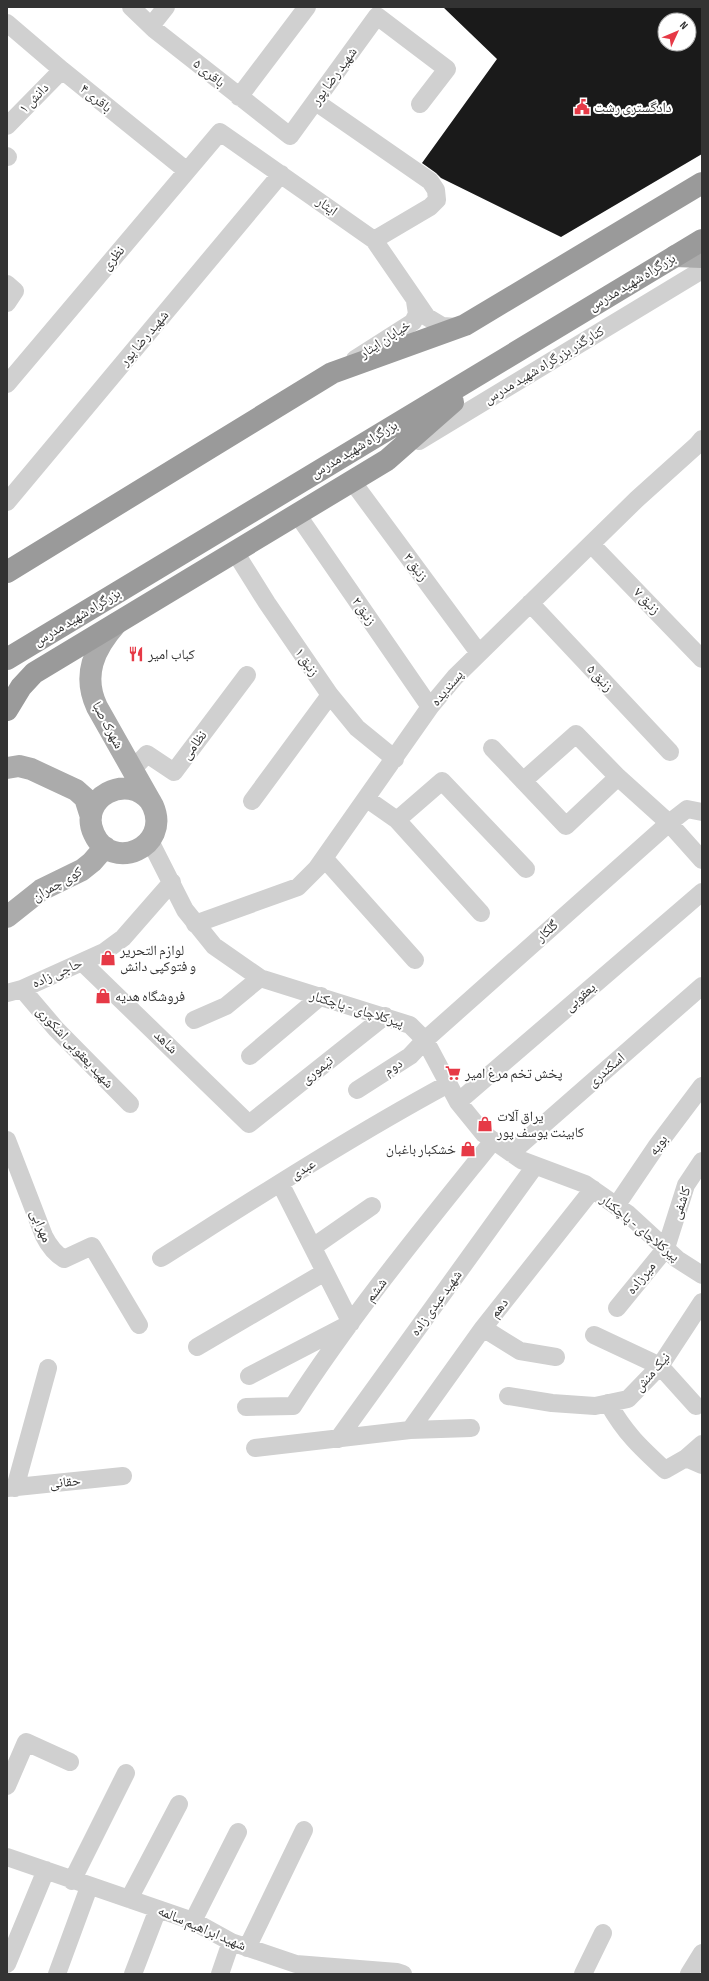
<svg xmlns="http://www.w3.org/2000/svg" width="709" height="1981" font-family="'Sofia Sans Condensed','Noto Naskh Arabic',sans-serif">
<rect width="100%" height="100%" fill="#fff"/>
<path fill="#1a1a1a" fill-rule="evenodd" d="M 443,7 L 702,7 L 702,154 L 561,237 L 441,178 L 436,173 L 422,163 L 497,59 ZM 665,20 L 689,20 L 689,44 L 665,44 Z"/>
<g fill="none" stroke-linecap="round" stroke-linejoin="round">
<path stroke="#d0d0d0" stroke-width="18" d="M 131,7 L 155,30 L 290,136 L 377,16 L 447,69 L 420,104
M 7,23 L 62,70 L 187,171
M 151,26 L 166,7
M 239,97 L 307,7
M 316,102 L 430,181 L 436,190 L 437,200 L 430,207 L 374,240
M 7,126 L 62,70
M 7,156 L 8,157
M 7,284 L 15,291 L 7,303
M 355,359 L 413,322 L 417,314 L 415,301
M 7,384 L 220,132 L 374,240 L 427,317 L 442,326 L 459,327
M 419,441 L 702,270
M 352,481 L 479,653
M 7,502 L 281,174
M 297,514 L 430,707
M 591,544 L 702,659
M 235,552 L 267,603 L 330,695 L 357,728 L 395,759
M 530,603 L 670,752
M 492,748 L 566,826 L 618,777
M 132,770 L 147,754 L 174,772 L 247,675
M 523,781 L 576,734 L 618,777 L 669,823 L 702,860
M 367,799 L 397,820 L 481,913
M 252,801 L 330,695
M 397,820 L 442,781 L 526,869
M 150,841 L 185,910 L 214,946 L 260,978 L 410,1025 L 425,1040 L 458,1102 L 484,1134 L 521,1160 L 585,1184 L 628,1214 L 677,1259 L 702,1275
M 324,858 L 415,960
M 195,924 L 298,887 L 317,868 L 430,707 L 455,677 L 637,499 L 697,445 L 702,439
M 82,962 L 249,1124 L 385,1016
M 22,989 L 56,1029 L 130,1104
M 7,993 L 22,989 L 104,952 L 123,938 L 172,882
M 194,1020 L 226,1006 L 260,978
M 250,1056 L 321,996
M 357,1090 L 410,1056 L 425,1040 L 669,823 L 687,809 L 702,812
M 458,1102 L 702,892
M 7,1140 L 44,1236 C 49,1246 54,1253 64,1259 L 92,1246 L 139,1325
M 511,1153 L 702,986
M 616,1206 L 656,1147 L 702,1086
M 313,1247 L 372,1206
M 161,1258 C 256,1198 350,1137 448,1084
M 617,1308 L 666,1248 L 686,1185 L 702,1161
M 483,1328 L 520,1351 L 556,1357
M 594,1335 L 660,1366 L 696,1406
M 197,1347 L 325,1272
M 249,1376 L 351,1323 L 280,1183
M 508,1396 L 552,1403 L 595,1406 L 628,1399 L 660,1366 L 702,1302
M 608,1403 C 625,1433 640,1447 665,1470 L 686,1458 L 702,1465
M 246,1407 L 293,1406 C 353,1313 424,1227 493,1141
M 410,1430 L 483,1328 L 593,1189
M 338,1439 L 535,1166
M 255,1448 L 410,1430 L 471,1428
M 686,1458 L 702,1444
M 7,1488 L 123,1476
M 15,1488 L 48,1368
M 7,1786 L 26,1742 L 70,1762
M 7,1857 L 193,1921 L 231,1942 L 296,1964 L 397,1972 L 403,1974
M 72,1881 L 126,1773
M 129,1899 L 179,1804
M 193,1921 L 238,1832
M 247,1948 L 304,1830
M 7,1964 L 46,1870
M 57,1974 L 89,1887
M 133,1974 L 158,1909
M 220,1974 L 231,1942
M 583,1974 L 603,1933
M 689,1974 L 702,1953"/>
<path stroke="#ababab" stroke-width="22" d="M 675,256 L 702,257
M 116,624 C 94,649 82,675 97,707 L 153,806 C 171,847 112,873 94,834 C 77,798 128,771 151,802
M 7,768 L 19,766 L 31,769 L 76,790 L 85,798 L 91,817
M 7,917 L 41,890 L 82,870 L 92,862 L 105,847"/>
<path stroke="#9a9a9a" stroke-width="22" d="M 7,572 L 332,373 L 465,325 L 702,183
M 7,659 L 702,240
M 7,710 L 21,687 L 34,673 L 387,460 L 453,402"/>
</g>
<defs>
<symbol id="civic-bare" viewBox="-9 -9 18 18"><path d="M-.6-6.5H3V-4.5H.6V-3L4-1V1h2V6H-6V1h2V-1L-.6-3ZM-1.2 2.5V6h2.4V2.5Z" fill="#e63946" stroke="#fff" stroke-width="2.5" paint-order="stroke"/></symbol>
<symbol id="restaurant-bare" viewBox="-9 -9 18 18"><path d="M-5-6h1v4h1v-4h1v4h1v-4h1v5L-1.5 .5V6h-2V.5L-5-1ZM5-6V6H3V1.5H1.5Q1.5-4 5-6Z" fill="#e63946" stroke="#fff" stroke-width="2.5" paint-order="stroke"/></symbol>
<symbol id="shop-bare" viewBox="-9 -9 18 18"><path d="M-5-2.5h2.3a2.7 3.5 0 0 1 5.4 0H5L5.5 6h-11ZM-1.5-2.5h3a1.5 2.3 0 0 0-3 0Z" fill="#e63946" stroke="#fff" stroke-width="2.5" paint-order="stroke"/></symbol>
<symbol id="supermarket-bare" viewBox="-9 -9 18 18"><path d="M-6-5.5h2.5l.6 2H6L4.5 2H-2.5L-4.4-4H-6ZM-1.5 3.2a1.3 1.3 0 1 0 .1 0ZM3 3.2a1.3 1.3 0 1 0 .1 0Z" fill="#e63946" stroke="#fff" stroke-width="2.5" paint-order="stroke"/></symbol>
</defs>
<g fill-rule="evenodd">
<use href="#civic-bare" x="571" y="96" width="22" height="22"/>
<use href="#restaurant-bare" x="125" y="643" width="22" height="22"/>
<use href="#shop-bare" x="97" y="947" width="22" height="22"/>
<use href="#shop-bare" x="92" y="985" width="22" height="22"/>
<use href="#supermarket-bare" x="442" y="1062" width="22" height="22"/>
<use href="#shop-bare" x="474" y="1113" width="22" height="22"/>
<use href="#shop-bare" x="457" y="1138" width="22" height="22"/>
</g>
<g text-anchor="middle" dominant-baseline="central" stroke-width="4" stroke-linejoin="round" paint-order="stroke">
<g font-size="14" fill="#333" stroke="#fff">
<text transform="translate(209 73) rotate(39)">باقری ۵</text>
<text transform="translate(334 76) rotate(-54)">شهید رضا پور</text>
<text transform="translate(34 98) rotate(-46)">دانش ۱</text>
<text transform="translate(96 98) rotate(39)">باقری ۴</text>
<text transform="translate(327 206) rotate(36)">ایثار</text>
<text transform="translate(113 258) rotate(-50)">نظری</text>
<text transform="translate(632 282) rotate(-31)">بزرگراه شهید مدرس</text>
<text transform="translate(144 338) rotate(-50)">شهید رضا پور</text>
<text transform="translate(385 339) rotate(-33)">خیابان ایثار</text>
<text transform="translate(544 365) rotate(-31)">کنارگذر بزرگراه شهید مدرس</text>
<text transform="translate(354 449) rotate(-31)">بزرگراه شهید مدرس</text>
<text transform="translate(416 567) rotate(54)">زنبق ۳</text>
<text transform="translate(647 601) rotate(46)">زنبق ۷</text>
<text transform="translate(364 611) rotate(55)">زنبق ۲</text>
<text transform="translate(77 617) rotate(-31)">بزرگراه شهید مدرس</text>
<text transform="translate(307 662) rotate(55)">زنبق ۱</text>
<text transform="translate(600 678) rotate(47)">زنبق ۵</text>
<text transform="translate(447 688) rotate(-50)">پسندیده</text>
<text transform="translate(108 725) rotate(62)">شهرک صبا</text>
<text transform="translate(194 745) rotate(-53)">نظامی</text>
<text transform="translate(57 884) rotate(-30)">کوی چمران</text>
<text transform="translate(547 931) rotate(-42)">گلکار</text>
<text transform="translate(57 973) rotate(-24)">حاجی زاده</text>
<text transform="translate(580 997) rotate(-41)">یعقوبی</text>
<text transform="translate(357 1009) rotate(17)">پیرکلاچای - پاچکنار</text>
<text transform="translate(166 1042) rotate(44)">شاهد</text>
<text transform="translate(75 1047) rotate(47)">شهید یعقوبی اشکوری</text>
<text transform="translate(393 1067) rotate(-32)">دوم</text>
<text transform="translate(317 1070) rotate(-38)">تیموری</text>
<text transform="translate(606 1070) rotate(-41)">اسکندری</text>
<text transform="translate(658 1145) rotate(-54)">بویه</text>
<text transform="translate(303 1169) rotate(-31)">عبدی</text>
<text transform="translate(681 1203) rotate(-71)">کاشفی</text>
<text transform="translate(41 1226) rotate(67)">مهرابی</text>
<text transform="translate(640 1228) rotate(39)">پیرکلاچای - پاچکنار</text>
<text transform="translate(641 1278) rotate(-51)">میرزاده</text>
<text transform="translate(376 1290) rotate(-53)">ششم</text>
<text transform="translate(436 1303) rotate(-54)">شهید عبدی زاده</text>
<text transform="translate(499 1308) rotate(-52)">دهم</text>
<text transform="translate(652 1372) rotate(-49)">نیک منش</text>
<text transform="translate(65 1482) rotate(-6)">حقانی</text>
<text transform="translate(202 1928) rotate(23)">شهید ابراهیم سالمه</text>
</g>
<g font-size="14" fill="#333" stroke="#fff" text-anchor="start">
<text x="594" y="107">دادگستری رشت</text>
<text x="148" y="654">کباب امیر</text>
<text x="120" y="950">لوازم التحریر<tspan x="120" dy="16">و فتوکپی دانش</tspan></text>
<text x="115" y="996">فروشگاه هدیه</text>
<text x="465" y="1073">پخش تخم مرغ امیر</text>
<text x="497" y="1116">یراق آلات<tspan x="497" dy="16">کابینت یوسف پور</tspan></text>
<text x="456" y="1149" text-anchor="end">خشکبار باغبان</text>
</g>
</g>
<rect width="709" height="1981" fill="none" stroke="#333333" stroke-width="16"/>
<g transform="translate(677 32) rotate(46)"><circle r="19" fill="#ffffff" stroke="#adadad"/>
<path d="M0-3L7 15L0 10L-7 15Z" fill="#e63946"/>
<text y="-6" font-size="11" font-weight="bold" text-anchor="middle" fill="#333333">N</text>
</g>
</svg>
